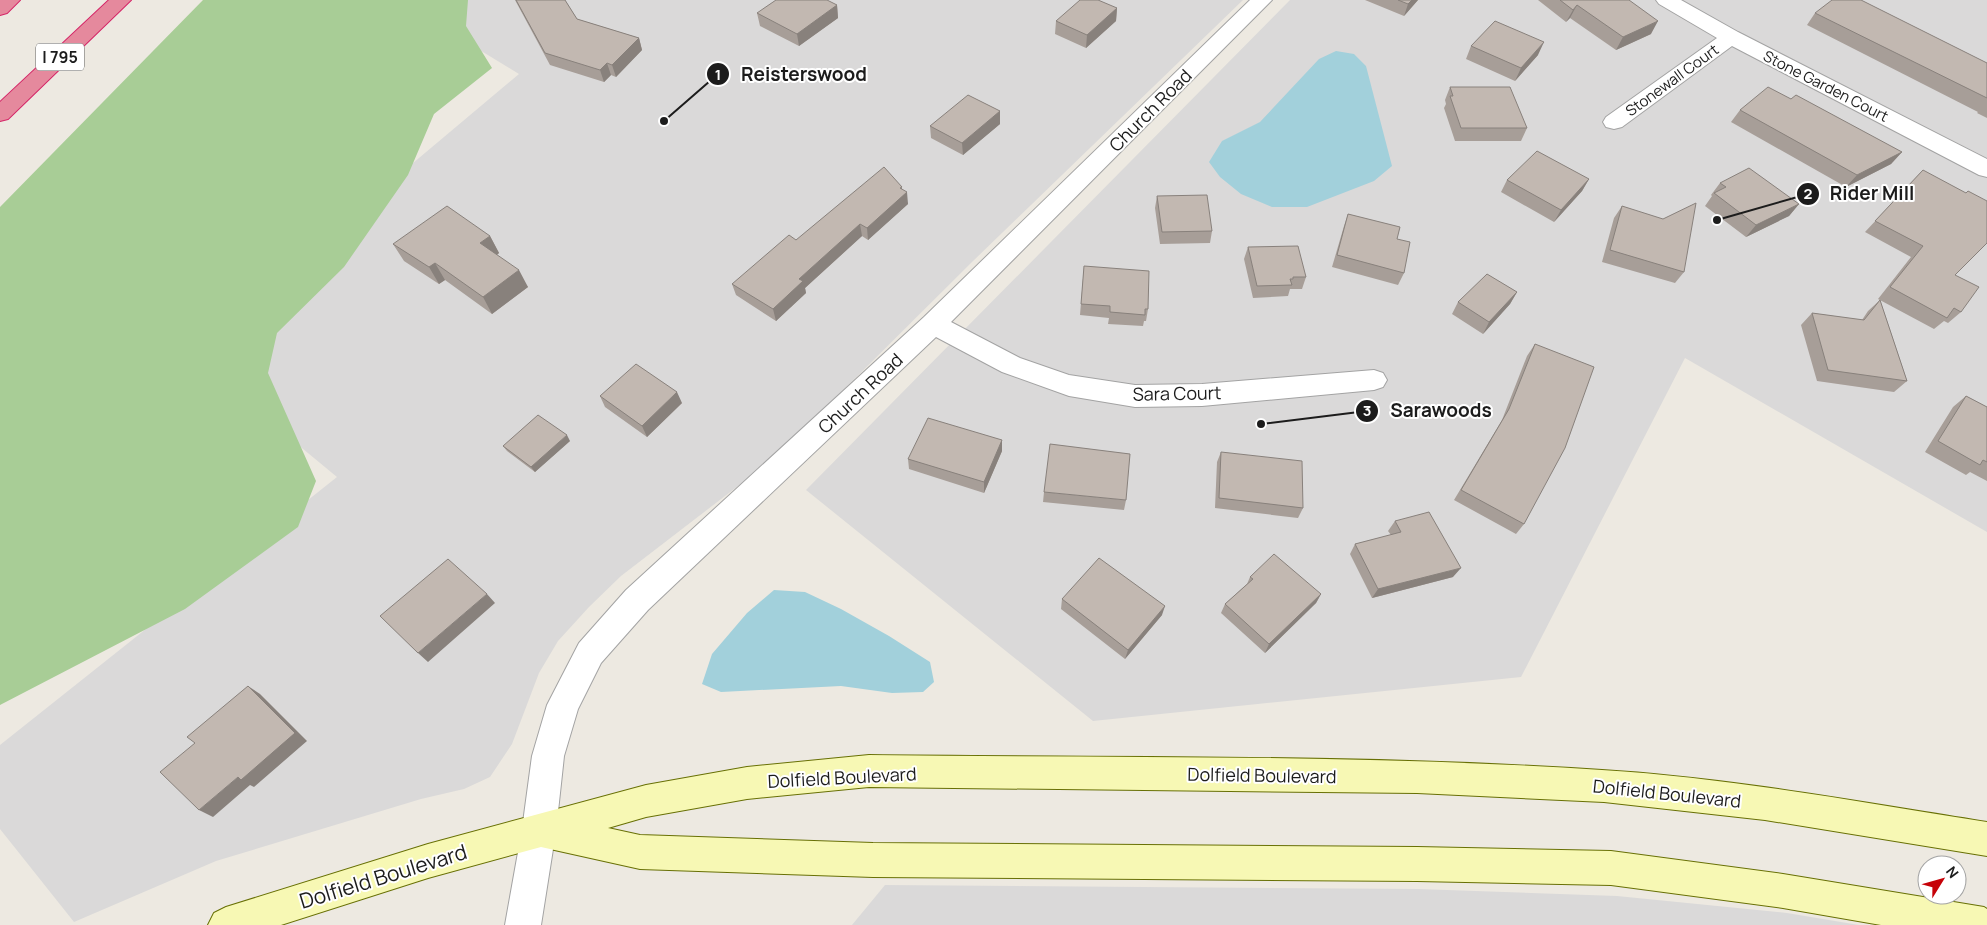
<svg xmlns="http://www.w3.org/2000/svg" width="1987" height="925" font-family="Manrope,sans-serif">
<rect width="100%" height="100%" fill="#ede9e1"/>
<path fill="#dad9d9" d="M 448,0 L 1243,0 L 972,262 L 777,456 L 621,576 L 589,607 L 558,641 L 539,673 L 512,744 L 490,777 L 464,789 L 421,799 L 216,861 L 74,922 L 0,829 L 0,745 L 337,477 L 187,353 L 519,74 L 432,21 Z
M 1290,0 L 1987,0 L 1987,532 L 1685,358 L 1521,677 L 1093,721 L 806,490 Z
M 885,885 L 1418,889 L 1617,896 L 1787,913 L 1859,925 L 852,925 Z"/>
<path fill="#a8cd96" d="M 203,0 L 468,0 L 466,26 L 492,68 L 434,114 L 408,175 L 344,267 L 277,333 L 268,373 L 316,481 L 298,527 L 185,609 L 0,705 L 0,207 Z"/>
<path fill="#a2d0db" d="M 1336,51 L 1354,54 L 1366,66 L 1392,166 L 1374,181 L 1307,207 L 1272,207 L 1241,194 L 1220,177 L 1209,162 L 1222,141 L 1260,122 L 1319,59 Z
M 774,590 L 805,592 L 841,609 L 889,636 L 930,662 L 934,682 L 923,692 L 892,693 L 841,686 L 721,692 L 702,684 L 712,654 L 747,613 Z"/>
<g fill="none" stroke-linecap="round" stroke-linejoin="round">
<defs>
<path id="minor" d="M 1250,0 L 1272,0 L 951,322 L 1020,358 L 1069,375 L 1135,385 L 1202,384 L 1374,370 L 1383,373 L 1387,380 L 1383,387 L 1374,390 L 1202,406 L 1135,407 L 1069,396 L 1002,372 L 936,337 L 648,610 L 601,663 L 578,709 L 564,756 L 556,830 L 541,925 L 505,925 L 522,830 L 532,756 L 547,705 L 579,643 L 626,590 L 924,317 Z
M 1656,0 L 1681,0 L 1738,32 L 1987,159 L 1987,177 L 1979,175 L 1732,46 L 1622,127 L 1614,129 L 1606,127 L 1603,122 L 1606,117 L 1717,38 L 1659,4 Z"/>
<path id="secondary" d="M 869,755 C 1112,758 1359,754 1602,770 C 1731,778 1859,802 1987,822 L 1987,856 L 1765,820 L 1604,802 L 1417,793 L 869,787 L 747,799 L 646,817 L 608,828 L 640,835 L 873,843 L 1417,847 L 1611,851 L 1783,874 L 1984,907 L 1987,909 L 1987,925 L 1881,925 L 1783,908 L 1611,885 L 1417,881 L 873,877 L 640,869 L 541,847 L 428,878 L 281,925 L 208,925 L 214,913 L 226,907 L 428,844 L 646,785 L 747,767 Z"/>
<path id="motorway" d="M 0,0 L 20,0 L 7,13 L 0,15 Z
M 109,0 L 131,0 L 8,119 L 0,121 L 0,102 Z"/>
</defs>
<use href="#minor" stroke="#a3a3a3" stroke-width="2"/>
<use href="#secondary" stroke="#687005" stroke-width="2"/>
<use href="#motorway" stroke="#d52567" stroke-width="2"/>
<use href="#minor" fill="#fff" fill-rule="evenodd"/>
<use href="#secondary" fill="#f7f8b4" fill-rule="evenodd"/>
<use href="#motorway" fill="#e5899d" fill-rule="evenodd"/>
</g>
<path fill="#a79e98" d="M 515,0 L 565,0 L 577,19 L 639,38 L 642,50 L 616,77 L 611,75 L 604,82 L 550,65 Z
M 1365,0 L 1418,0 L 1404,16 Z
M 1538,0 L 1629,0 L 1651,34 L 1616,50 L 1570,18 L 1566,22 Z
M 837,5 L 838,18 L 799,46 L 760,26 L 757,13 Z
M 1117,8 L 1116,21 L 1086,48 L 1055,34 L 1056,21 Z
M 1815,13 L 1987,63 L 1987,118 L 1977,113 L 1978,112 L 1807,25 Z
M 1471,46 L 1538,55 L 1515,81 L 1466,59 Z
M 1450,87 L 1527,128 L 1521,141 L 1455,141 L 1444,108 L 1446,104 L 1445,100 Z
M 1791,99 L 1902,152 L 1891,164 L 1846,187 L 1731,122 L 1740,110 Z
M 1000,111 L 1000,124 L 963,155 L 931,138 L 930,126 Z
M 1923,170 L 1955,275 L 1961,312 L 1948,323 L 1944,321 L 1934,329 L 1878,299 L 1911,257 L 1865,232 Z
M 1589,179 L 1582,191 L 1554,222 L 1501,192 L 1507,180 Z
M 1720,183 L 1799,204 L 1789,216 L 1746,237 L 1705,206 L 1712,196 L 1711,195 Z
M 902,189 L 908,204 L 868,240 L 862,236 L 805,288 L 806,293 L 776,321 L 736,295 L 732,284 L 796,240 Z
M 1157,196 L 1212,231 L 1210,243 L 1160,244 L 1155,208 Z
M 1622,206 L 1684,272 L 1675,283 L 1602,262 L 1614,218 Z
M 1348,214 L 1397,239 L 1404,273 L 1398,285 L 1332,267 L 1344,226 Z
M 490,236 L 499,253 L 497,255 L 528,287 L 492,314 L 445,280 L 439,284 L 404,261 L 393,244 Z
M 1248,247 L 1306,277 L 1302,289 L 1290,289 L 1288,296 L 1253,298 L 1244,259 Z
M 1084,266 L 1148,309 L 1146,321 L 1144,321 L 1143,326 L 1108,324 L 1109,318 L 1080,315 Z
M 1517,292 L 1510,304 L 1483,334 L 1452,314 L 1458,302 Z
M 1880,300 L 1907,381 L 1894,392 L 1817,381 L 1801,325 L 1812,313 L 1862,320 L 1868,311 Z
M 1535,344 L 1524,524 L 1516,534 L 1454,500 L 1502,420 L 1527,356 Z
M 600,396 L 682,403 L 647,437 L 605,407 Z
M 1966,396 L 1987,407 L 1987,481 L 1970,472 L 1966,475 L 1925,452 L 1953,407 Z
M 1002,440 L 1002,451 L 984,493 L 909,469 L 908,459 Z
M 570,441 L 535,472 L 507,451 L 503,446 Z
M 1221,452 L 1303,508 L 1298,518 L 1215,508 L 1217,462 Z
M 1044,492 L 1126,500 L 1124,510 L 1043,502 Z
M 1395,521 L 1453,577 L 1372,598 L 1350,554 L 1355,544 L 1391,535 L 1388,531 Z
M 1250,577 L 1321,594 L 1316,603 L 1265,653 L 1221,613 L 1225,604 L 1247,584 Z
M 1062,599 L 1162,615 L 1125,659 L 1061,609 Z"/>
<path fill="#88817c" d="M 1412,0 L 1418,0 L 1404,16 L 1408,4 Z
M 837,5 L 838,18 L 799,46 L 797,34 Z
M 1577,5 L 1570,18 L 1566,22 L 1573,10 Z
M 1117,8 L 1116,21 L 1086,48 L 1087,35 Z
M 1658,21 L 1651,34 L 1616,50 L 1623,37 Z
M 639,38 L 642,50 L 616,77 L 612,65 Z
M 1544,42 L 1538,55 L 1515,81 L 1521,68 Z
M 607,63 L 611,75 L 604,82 L 600,70 Z
M 1000,111 L 1000,124 L 963,155 L 962,143 Z
M 1902,152 L 1891,164 L 1846,187 L 1857,175 Z
M 1589,179 L 1582,191 L 1554,222 L 1561,210 Z
M 902,187 L 902,196 L 907,192 L 908,204 L 868,240 L 867,228 Z
M 1799,204 L 1789,216 L 1746,237 L 1756,225 Z
M 860,224 L 862,236 L 805,288 L 806,293 L 776,321 L 773,309 L 799,279 Z
M 490,236 L 499,253 L 490,260 L 480,243 Z
M 435,263 L 445,280 L 439,284 L 429,267 Z
M 519,270 L 528,287 L 492,314 L 483,297 Z
M 1517,292 L 1510,304 L 1483,334 L 1489,322 Z
M 677,392 L 682,403 L 647,437 L 642,426 Z
M 567,435 L 570,441 L 535,472 L 531,467 Z
M 1002,440 L 1002,451 L 984,493 L 984,482 Z
M 1461,568 L 1453,577 L 1372,598 L 1378,589 Z
M 487,594 L 495,603 L 428,662 L 418,653 Z
M 1321,594 L 1316,603 L 1265,653 L 1269,644 Z
M 1165,606 L 1162,615 L 1125,659 L 1128,650 Z
M 248,686 L 260,694 L 307,741 L 254,787 L 250,785 L 213,817 L 199,810 L 238,777 Z"/>
<path fill="#c2b8b1" stroke="#88817c" d="M 516,0 L 565,0 L 577,19 L 639,38 L 612,65 L 607,63 L 600,70 L 545,53 Z
M 776,0 L 827,0 L 837,5 L 797,34 L 757,13 Z
M 1080,0 L 1098,0 L 1117,8 L 1087,35 L 1056,21 Z
M 1398,0 L 1412,0 L 1408,4 Z
M 1560,0 L 1629,0 L 1658,21 L 1623,37 L 1577,5 L 1573,10 Z
M 1832,0 L 1861,0 L 1987,63 L 1987,98 L 1815,13 Z
M 1495,21 L 1544,42 L 1521,68 L 1471,46 Z
M 1450,87 L 1510,87 L 1527,128 L 1461,128 L 1450,96 L 1453,96 Z
M 1768,87 L 1791,99 L 1796,95 L 1902,152 L 1857,175 L 1740,110 Z
M 968,95 L 1000,111 L 962,143 L 930,126 Z
M 1537,151 L 1589,179 L 1561,210 L 1507,180 Z
M 884,167 L 902,187 L 900,188 L 907,192 L 867,228 L 860,224 L 799,279 L 803,281 L 773,309 L 732,284 L 789,235 L 796,240 Z
M 1749,168 L 1799,204 L 1756,225 L 1714,193 L 1726,187 L 1720,183 Z
M 1923,170 L 1966,193 L 1968,191 L 1987,201 L 1987,243 L 1955,275 L 1979,287 L 1961,312 L 1954,308 L 1947,318 L 1890,287 L 1923,246 L 1875,221 Z
M 1207,195 L 1212,231 L 1162,232 L 1157,196 Z
M 1696,203 L 1684,272 L 1610,250 L 1622,206 L 1663,219 Z
M 447,206 L 490,236 L 480,243 L 519,270 L 483,297 L 435,263 L 429,267 L 393,244 Z
M 1348,214 L 1400,227 L 1397,239 L 1410,242 L 1404,273 L 1337,255 Z
M 1298,246 L 1306,277 L 1293,277 L 1293,279 L 1290,279 L 1292,285 L 1257,286 L 1248,247 Z
M 1084,266 L 1149,271 L 1148,309 L 1145,309 L 1145,315 L 1110,312 L 1110,306 L 1081,304 Z
M 1487,274 L 1517,292 L 1489,322 L 1458,302 Z
M 1880,300 L 1907,381 L 1828,370 L 1812,313 L 1864,320 Z
M 1535,344 L 1594,367 L 1565,448 L 1524,524 L 1461,490 L 1509,409 Z
M 636,364 L 677,392 L 642,426 L 600,396 Z
M 1966,396 L 1987,407 L 1987,462 L 1983,460 L 1980,465 L 1938,441 Z
M 538,415 L 567,435 L 531,467 L 503,446 Z
M 928,418 L 1002,440 L 984,482 L 908,459 Z
M 1050,444 L 1130,454 L 1126,500 L 1044,492 Z
M 1221,452 L 1302,461 L 1303,508 L 1219,498 Z
M 1429,512 L 1461,568 L 1378,589 L 1355,544 L 1401,532 L 1395,521 Z
M 1274,554 L 1321,594 L 1269,644 L 1225,604 L 1253,579 L 1250,577 Z
M 1099,558 L 1165,606 L 1128,650 L 1062,599 Z
M 448,559 L 487,594 L 418,653 L 380,616 Z
M 248,686 L 295,733 L 241,780 L 238,777 L 199,810 L 160,772 L 195,743 L 187,737 Z"/>
<g text-anchor="middle" dominant-baseline="central" stroke-width="4" stroke-linejoin="round" paint-order="stroke">
<g font-size="15" fill="#1c1c1c" stroke="#fff">
<text transform="translate(1672 80) rotate(-36)">Stonewall Court</text>
<text transform="translate(1826 86) rotate(27)">Stone Garden Court</text>
</g>
<rect fill="#fff" stroke="#606060" stroke-width="1" x="36" y="43.5" width="48" height="27" rx="4"/>
<g font-size="16" font-weight="bold" fill="#1c1c1c">
<text x="60" y="57">I 795</text>
</g>
<g font-size="18" fill="#1c1c1c" stroke="#fff">
<text transform="translate(1150 110) rotate(-45)">Church Road</text>
<text transform="translate(860 393) rotate(-43)">Church Road</text>
<text transform="translate(1177 393) rotate(-1)">Sara Court</text>
<text transform="translate(1262 775) rotate(1)">Dolfield Boulevard</text>
<text transform="translate(842 777) rotate(-3)">Dolfield Boulevard</text>
<text transform="translate(1667 793) rotate(6)">Dolfield Boulevard</text>
</g>
<g font-size="21" fill="#1c1c1c" stroke="#fff">
<text transform="translate(383 876) rotate(-17)">Dolfield Boulevard</text>
</g>
</g>
<path fill="none" stroke="#1c1c1c" stroke-width="2" d="M664 121L718 74M1717 220L1808 194M1261 424L1367 411"/>
<g fill="#1c1c1c" stroke="#fff" stroke-width="2">
<circle cx="664" cy="121" r="5"/>
<circle cx="1717" cy="220" r="5"/>
<circle cx="1261" cy="424" r="5"/>
<circle cx="718" cy="74" r="12"/>
<circle cx="1808" cy="194" r="12"/>
<circle cx="1367" cy="411" r="12"/>
</g>
<g font-size="15" text-anchor="middle" font-weight="bold" fill="#fff">
<text x="718" y="80">1</text>
<text x="1808" y="199">2</text>
<text x="1367" y="416">3</text>
</g>
<g font-size="19" text-anchor="middle" font-weight="bold" fill="#1c1c1c" stroke="#fff" stroke-width="4" stroke-linejoin="round" paint-order="stroke">
<text x="804" y="81">Reisterswood</text>
<text x="1872" y="200">Rider Mill</text>
<text x="1441" y="417">Sarawoods</text>
</g>
<g transform="translate(1942 880) rotate(53)"><circle r="24" fill="#ffffff" stroke="#a4a4a4"/>
<path d="M0-4L9 19L0 12L-9 19Z" fill="#c60208"/>
<text y="-8" font-size="14" font-weight="bold" text-anchor="middle" fill="#1c1c1c">N</text>
</g>
</svg>
